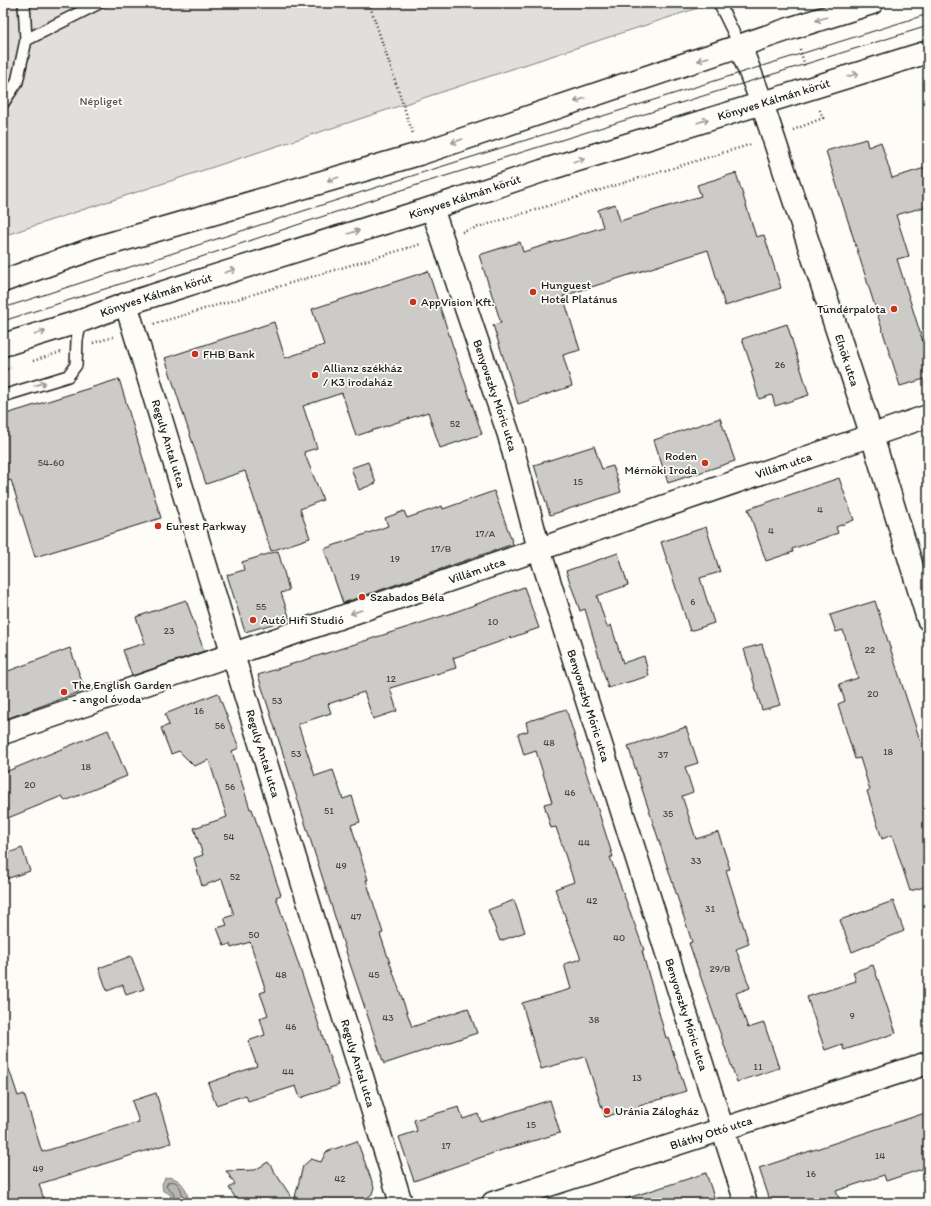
<svg xmlns="http://www.w3.org/2000/svg" width="931" height="1206" font-family="Itim,sans-serif">
<rect width="100%" height="100%" fill="#fdfcf7"/>
<filter id="ink" filterUnits="userSpaceOnUse"><feTurbulence type="fractalNoise" baseFrequency=".025" numOctaves="2"/><feDisplacementMap in="SourceGraphic" scale="8" xChannelSelector="R" yChannelSelector="G"/><feConvolveMatrix kernelMatrix="1 2 1 2 8 2 1 2 1" color-interpolation-filters="sRGB"/></filter>
<g filter="url(#ink)">
<path fill="#e0dfdb" stroke="#7e7e7c" d="M 3,3 L 713,3 L 3,236 Z"/>
<path fill="#b7b6b2" stroke="#797876" d="M 170,1177 C 181,1180 186,1187 188,1198 L 186,1203 L 172,1203 L 170,1194 L 163,1191 L 162,1184 L 165,1178 Z"/>
<g fill="none" stroke-linecap="round" stroke-linejoin="round">
<path stroke="#5a5a58" stroke-width="1" d="M 175,1203 L 173,1192 L 166,1186 L 168,1182 C 180,1178 184,1194 182,1203"/>
</g>
<path fill="#cccbc8" stroke="#1c1c1c" d="M 866,139 L 868,147 L 881,142 L 892,178 L 928,167 L 928,206 L 896,215 L 909,256 L 897,259 L 928,358 L 928,378 L 900,386 L 826,151 Z
M 736,173 L 756,237 L 764,235 L 781,288 L 725,306 L 708,250 L 563,296 L 580,350 L 563,355 L 572,386 L 518,404 L 493,325 L 501,323 L 479,255 L 520,242 L 523,252 L 603,227 L 598,210 L 615,204 L 620,221 L 701,196 L 697,185 Z
M 428,271 L 482,434 L 440,448 L 428,412 L 356,436 L 342,393 L 303,406 L 317,448 L 304,452 L 323,500 L 300,509 L 310,538 L 271,551 L 245,471 L 206,484 L 165,358 L 274,322 L 285,358 L 324,345 L 312,309 Z
M 787,324 L 809,395 L 775,406 L 772,395 L 759,399 L 751,371 L 753,371 L 742,339 Z
M 119,379 L 161,518 L 35,557 L 11,480 L 3,482 L 3,415 Z
M 720,418 L 735,461 L 668,483 L 654,440 Z
M 594,446 L 602,469 L 613,466 L 621,492 L 550,515 L 534,465 Z
M 368,462 L 376,483 L 359,490 L 351,468 Z
M 839,478 L 854,520 L 836,527 L 838,533 L 792,549 L 793,552 L 766,561 L 748,509 Z
M 494,491 L 513,544 L 343,603 L 324,549 L 388,526 L 385,518 L 404,511 L 407,518 L 442,506 L 443,509 Z
M 706,527 L 720,572 L 700,578 L 714,623 L 690,631 L 661,542 Z
M 278,551 L 289,590 L 281,593 L 290,619 L 245,632 L 227,575 L 244,570 L 242,562 Z
M 618,553 L 628,585 L 597,596 L 607,627 L 611,625 L 623,663 L 644,656 L 649,676 L 608,688 L 585,609 L 580,611 L 566,571 Z
M 524,587 L 539,628 L 453,658 L 456,668 L 390,688 L 397,711 L 373,719 L 364,692 L 328,704 L 331,713 L 298,724 L 315,776 L 333,770 L 343,799 L 352,796 L 360,822 L 351,825 L 368,880 L 366,880 L 383,933 L 380,934 L 412,1027 L 468,1008 L 477,1033 L 384,1064 L 349,961 L 258,675 L 452,613 Z
M 186,600 L 204,651 L 132,676 L 123,650 L 145,643 L 136,617 Z
M 875,601 L 928,765 L 928,886 L 910,891 L 892,835 L 882,839 L 867,791 L 870,790 L 860,758 L 855,759 L 838,704 L 845,701 L 839,684 L 858,678 L 843,630 L 836,632 L 830,615 Z
M 762,644 L 780,705 L 762,710 L 744,649 Z
M 70,648 L 85,690 L 3,720 L 3,673 Z
M 218,693 L 239,748 L 232,751 L 250,809 L 252,809 L 281,895 L 276,897 L 339,1085 L 300,1098 L 296,1086 L 248,1101 L 246,1095 L 216,1105 L 208,1083 L 257,1066 L 248,1041 L 265,1035 L 260,1018 L 268,1015 L 260,993 L 266,991 L 250,942 L 231,948 L 230,944 L 224,946 L 217,928 L 227,925 L 224,918 L 234,915 L 222,879 L 202,886 L 194,858 L 203,855 L 194,828 L 227,817 L 209,760 L 194,766 L 179,751 L 171,754 L 161,728 L 169,725 L 165,714 Z
M 566,709 L 613,857 L 610,857 L 644,950 L 642,951 L 666,1038 L 668,1037 L 686,1091 L 605,1117 L 585,1057 L 541,1069 L 522,1003 L 571,989 L 564,964 L 581,959 L 555,889 L 574,882 L 556,827 L 551,828 L 544,804 L 552,802 L 536,751 L 524,755 L 518,734 L 528,731 L 526,722 Z
M 686,727 L 698,763 L 685,767 L 693,792 L 682,796 L 696,839 L 718,832 L 730,869 L 726,870 L 749,944 L 736,949 L 750,988 L 736,993 L 748,1028 L 764,1023 L 779,1068 L 737,1082 L 689,943 L 692,942 L 628,746 Z
M 108,730 L 127,776 L 65,801 L 62,796 L 3,820 L 3,773 Z
M 22,848 L 30,871 L 3,880 L 3,855 Z
M 514,900 L 525,932 L 500,941 L 488,910 Z
M 893,901 L 904,931 L 852,952 L 840,920 Z
M 131,956 L 144,989 L 126,995 L 123,985 L 107,991 L 99,968 Z
M 873,965 L 896,1033 L 844,1050 L 842,1044 L 825,1050 L 807,997 L 856,981 L 853,972 Z
M 3,1060 L 6,1060 L 18,1096 L 24,1094 L 42,1152 L 139,1122 L 132,1101 L 156,1093 L 171,1143 L 39,1184 L 45,1203 L 3,1203 Z
M 550,1100 L 560,1133 L 502,1150 L 414,1181 L 399,1137 L 417,1131 L 414,1120 L 459,1107 L 463,1119 L 478,1114 L 481,1122 Z
M 928,1112 L 928,1167 L 886,1181 L 884,1175 L 836,1191 L 841,1203 L 771,1203 L 759,1168 Z
M 357,1141 L 374,1187 L 372,1194 L 361,1203 L 239,1203 L 229,1188 L 235,1184 L 226,1171 L 255,1170 L 268,1162 L 294,1201 L 303,1166 L 311,1159 L 321,1162 L 326,1152 Z
M 706,1173 L 716,1203 L 626,1203 L 625,1199 Z"/>
<g fill="none" stroke-linecap="round" stroke-linejoin="round">
<defs>
<path id="service" d="M 24,3 L 26,40
M 719,3 L 740,46
M 3,103 L 17,82 L 26,40 L 99,3
M 3,396 L 68,376 L 76,365 L 77,340 L 81,321"/>
<g id="minor">
<path id="s1" d="M 432,208 L 509,435 L 539,549 L 746,1203"/>
<path id="s2" d="M 126,304 L 316,927 L 401,1203"/>
<path id="s3" d="M 3,733 L 928,416"/>
<path id="s4" d="M 493,1203 L 928,1063"/>
</g>
<g id="tertiary">
<path id="s5" d="M 740,46 L 762,103 L 872,436 L 928,619"/>
</g>
<g id="primary">
<path d="M 3,281 L 95,248 L 419,154 L 792,28 L 872,3"/>
<path id="s6" d="M 3,345 L 81,321 L 126,304 L 432,208 L 542,171 L 928,52"/>
</g>
</defs>
<use href="#service" stroke="#1c1c1c" stroke-width="14"/>
<use href="#minor" stroke="#1c1c1c" stroke-width="25"/>
<use href="#tertiary" stroke="#1c1c1c" stroke-width="25"/>
<use href="#primary" stroke="#1c1c1c" stroke-width="25"/>
<path stroke="#1c1c1c" stroke-width="2.5" stroke-dasharray="1 3" stroke-linecap="butt" d="M 369,3 L 413,134
M 800,49 L 805,67
M 793,130 L 823,118 L 819,108
M 462,232 L 752,144
M 154,324 L 421,244
M 93,343 L 113,337
M 33,361 L 61,352
M 3,370 L 11,368"/>
<use href="#service" stroke="#fdfcf7" stroke-width="11"/>
<use href="#minor" stroke="#fdfcf7" stroke-width="22"/>
<use href="#tertiary" stroke="#fdfcf7" stroke-width="22"/>
<use href="#primary" stroke="#fdfcf7" stroke-width="22"/>
<path stroke="#1c1c1c" stroke-width="1" d="M 3,308 L 421,173 L 928,14
M 3,321 L 111,287 L 423,183 L 928,26"/>
</g>
<defs><path id="oneway-shaft" d="M-6 0H5M1.5-3L5.5 0L1.5 3" fill="none" stroke-width="1.6" stroke-linecap="round" stroke-linejoin="round"/></defs>
<g stroke="#989794">
<use href="#oneway-shaft" transform="translate(821 19) rotate(163)"/>
<use href="#oneway-shaft" transform="translate(703 59) rotate(161)"/>
<use href="#oneway-shaft" transform="translate(853 75) rotate(-17)"/>
<use href="#oneway-shaft" transform="translate(580 100) rotate(161)"/>
<use href="#oneway-shaft" transform="translate(703 121) rotate(-17)"/>
<use href="#oneway-shaft" transform="translate(457 141) rotate(161)"/>
<use href="#oneway-shaft" transform="translate(579 160) rotate(-17)"/>
<use href="#oneway-shaft" transform="translate(333 179) rotate(164)"/>
<use href="#oneway-shaft" transform="translate(354 232) rotate(-17)"/>
<use href="#oneway-shaft" transform="translate(230 271) rotate(-17)"/>
<use href="#oneway-shaft" transform="translate(40 333) rotate(-17)"/>
<use href="#oneway-shaft" transform="translate(40 384) rotate(-17)"/>
<use href="#oneway-shaft" transform="translate(356 612) rotate(161)"/>
</g>
</g>
<g fill="#c8321e" stroke="#fdfcf7" stroke-width="1.5">
<circle cx="533" cy="292" r="4"/>
<circle cx="413" cy="302" r="4"/>
<circle cx="894" cy="309" r="4"/>
<circle cx="195" cy="354" r="4"/>
<circle cx="315" cy="375" r="4"/>
<circle cx="705" cy="463" r="4"/>
<circle cx="158" cy="526" r="4"/>
<circle cx="362" cy="597" r="4"/>
<circle cx="253" cy="620" r="4"/>
<circle cx="64" cy="692" r="4"/>
<circle cx="607" cy="1111" r="4"/>
</g>
<g text-anchor="middle" dominant-baseline="central" stroke-width="3.5" stroke-linejoin="round" paint-order="stroke">
<g font-size="10" fill="#484847">
<text x="780" y="364">26</text>
<text x="455" y="423">52</text>
<text x="51" y="462">54-60</text>
<text x="578" y="481">15</text>
<text x="820" y="509">4</text>
<text x="771" y="530">4</text>
<text x="485" y="533">17/A</text>
<text x="441" y="548">17/B</text>
<text x="395" y="558">19</text>
<text x="355" y="576">19</text>
<text x="693" y="601">6</text>
<text x="261" y="606">55</text>
<text x="493" y="621">10</text>
<text x="169" y="630">23</text>
<text x="870" y="649">22</text>
<text x="391" y="678">12</text>
<text x="873" y="693">20</text>
<text x="277" y="700">53</text>
<text x="199" y="710">16</text>
<text x="220" y="725">56</text>
<text x="549" y="742">48</text>
<text x="888" y="751">18</text>
<text x="296" y="753">53</text>
<text x="663" y="754">37</text>
<text x="86" y="766">18</text>
<text x="30" y="784">20</text>
<text x="230" y="786">56</text>
<text x="570" y="792">46</text>
<text x="329" y="810">51</text>
<text x="668" y="813">35</text>
<text x="229" y="836">54</text>
<text x="584" y="842">44</text>
<text x="696" y="860">33</text>
<text x="341" y="865">49</text>
<text x="235" y="876">52</text>
<text x="592" y="900">42</text>
<text x="710" y="908">31</text>
<text x="356" y="916">47</text>
<text x="254" y="934">50</text>
<text x="619" y="937">40</text>
<text x="720" y="968">29/B</text>
<text x="281" y="974">48</text>
<text x="374" y="974">45</text>
<text x="852" y="1015">9</text>
<text x="388" y="1017">43</text>
<text x="594" y="1019">38</text>
<text x="291" y="1026">46</text>
<text x="758" y="1066">11</text>
<text x="288" y="1071">44</text>
<text x="637" y="1077">13</text>
<text x="531" y="1124">15</text>
<text x="446" y="1145">17</text>
<text x="880" y="1155">14</text>
<text x="38" y="1168">49</text>
<text x="811" y="1173">16</text>
<text x="340" y="1178">42</text>
</g>
<g font-size="12" fill="#1c1c1c" stroke="#fdfcf7">
<text stroke="none"><textPath href="#s6" startOffset="809">Könyves Kálmán körút</textPath></text>
<text stroke="none"><textPath href="#s6" startOffset="485">Könyves Kálmán körút</textPath></text>
<text stroke="none"><textPath href="#s6" startOffset="161">Könyves Kálmán körút</textPath></text>
<text stroke="none"><textPath href="#s5" startOffset="332">Elnök utca</textPath></text>
<text stroke="none"><textPath href="#s1" startOffset="198">Benyovszky Móric utca</textPath></text>
<text stroke="none"><textPath href="#s2" startOffset="146">Reguly Antal utca</textPath></text>
<text stroke="none"><textPath href="#s3" startOffset="825">Villám utca</textPath></text>
<text stroke="none"><textPath href="#s3" startOffset="501">Villám utca</textPath></text>
<text stroke="none"><textPath href="#s1" startOffset="522">Benyovszky Móric utca</textPath></text>
<text stroke="none"><textPath href="#s2" startOffset="470">Reguly Antal utca</textPath></text>
<text stroke="none"><textPath href="#s1" startOffset="846">Benyovszky Móric utca</textPath></text>
<text stroke="none"><textPath href="#s2" startOffset="794">Reguly Antal utca</textPath></text>
<text stroke="none"><textPath href="#s4" startOffset="229">Bláthy Ottó utca</textPath></text>
</g>
<g font-size="12" fill="#575655" stroke="#fdfcf7">
<text x="101" y="101">Népliget</text>
</g>
<g font-size="12" fill="#1c1c1c" stroke="#fdfcf7" text-anchor="start">
<text x="541" y="285">Hunguest<tspan x="541" dy="14">Hotel Platánus</tspan></text>
<text x="421" y="302">AppVision Kft.</text>
<text x="886" y="309" text-anchor="end">Tündérpalota</text>
<text x="203" y="354">FHB Bank</text>
<text x="323" y="368">Allianz székház<tspan x="323" dy="14">/ K3 irodaház</tspan></text>
<text x="697" y="456" text-anchor="end">Roden<tspan x="697" dy="14">Mérnöki Iroda</tspan></text>
<text x="166" y="526">Eurest Parkway</text>
<text x="370" y="597">Szabados Béla</text>
<text x="261" y="620">Autó Hifi Studió</text>
<text x="72" y="685">The English Garden<tspan x="72" dy="14">- angol óvoda</tspan></text>
<text x="615" y="1111">Uránia Zálogház</text>
</g>
</g>
<rect width="931" height="1206" fill="none" stroke="#fdfcf7" stroke-width="16"/>
<rect x="8" y="8" width="915" height="1190" fill="none" stroke="#1c1c1c" stroke-width="1.5" filter="url(#ink)"/>
</svg>
